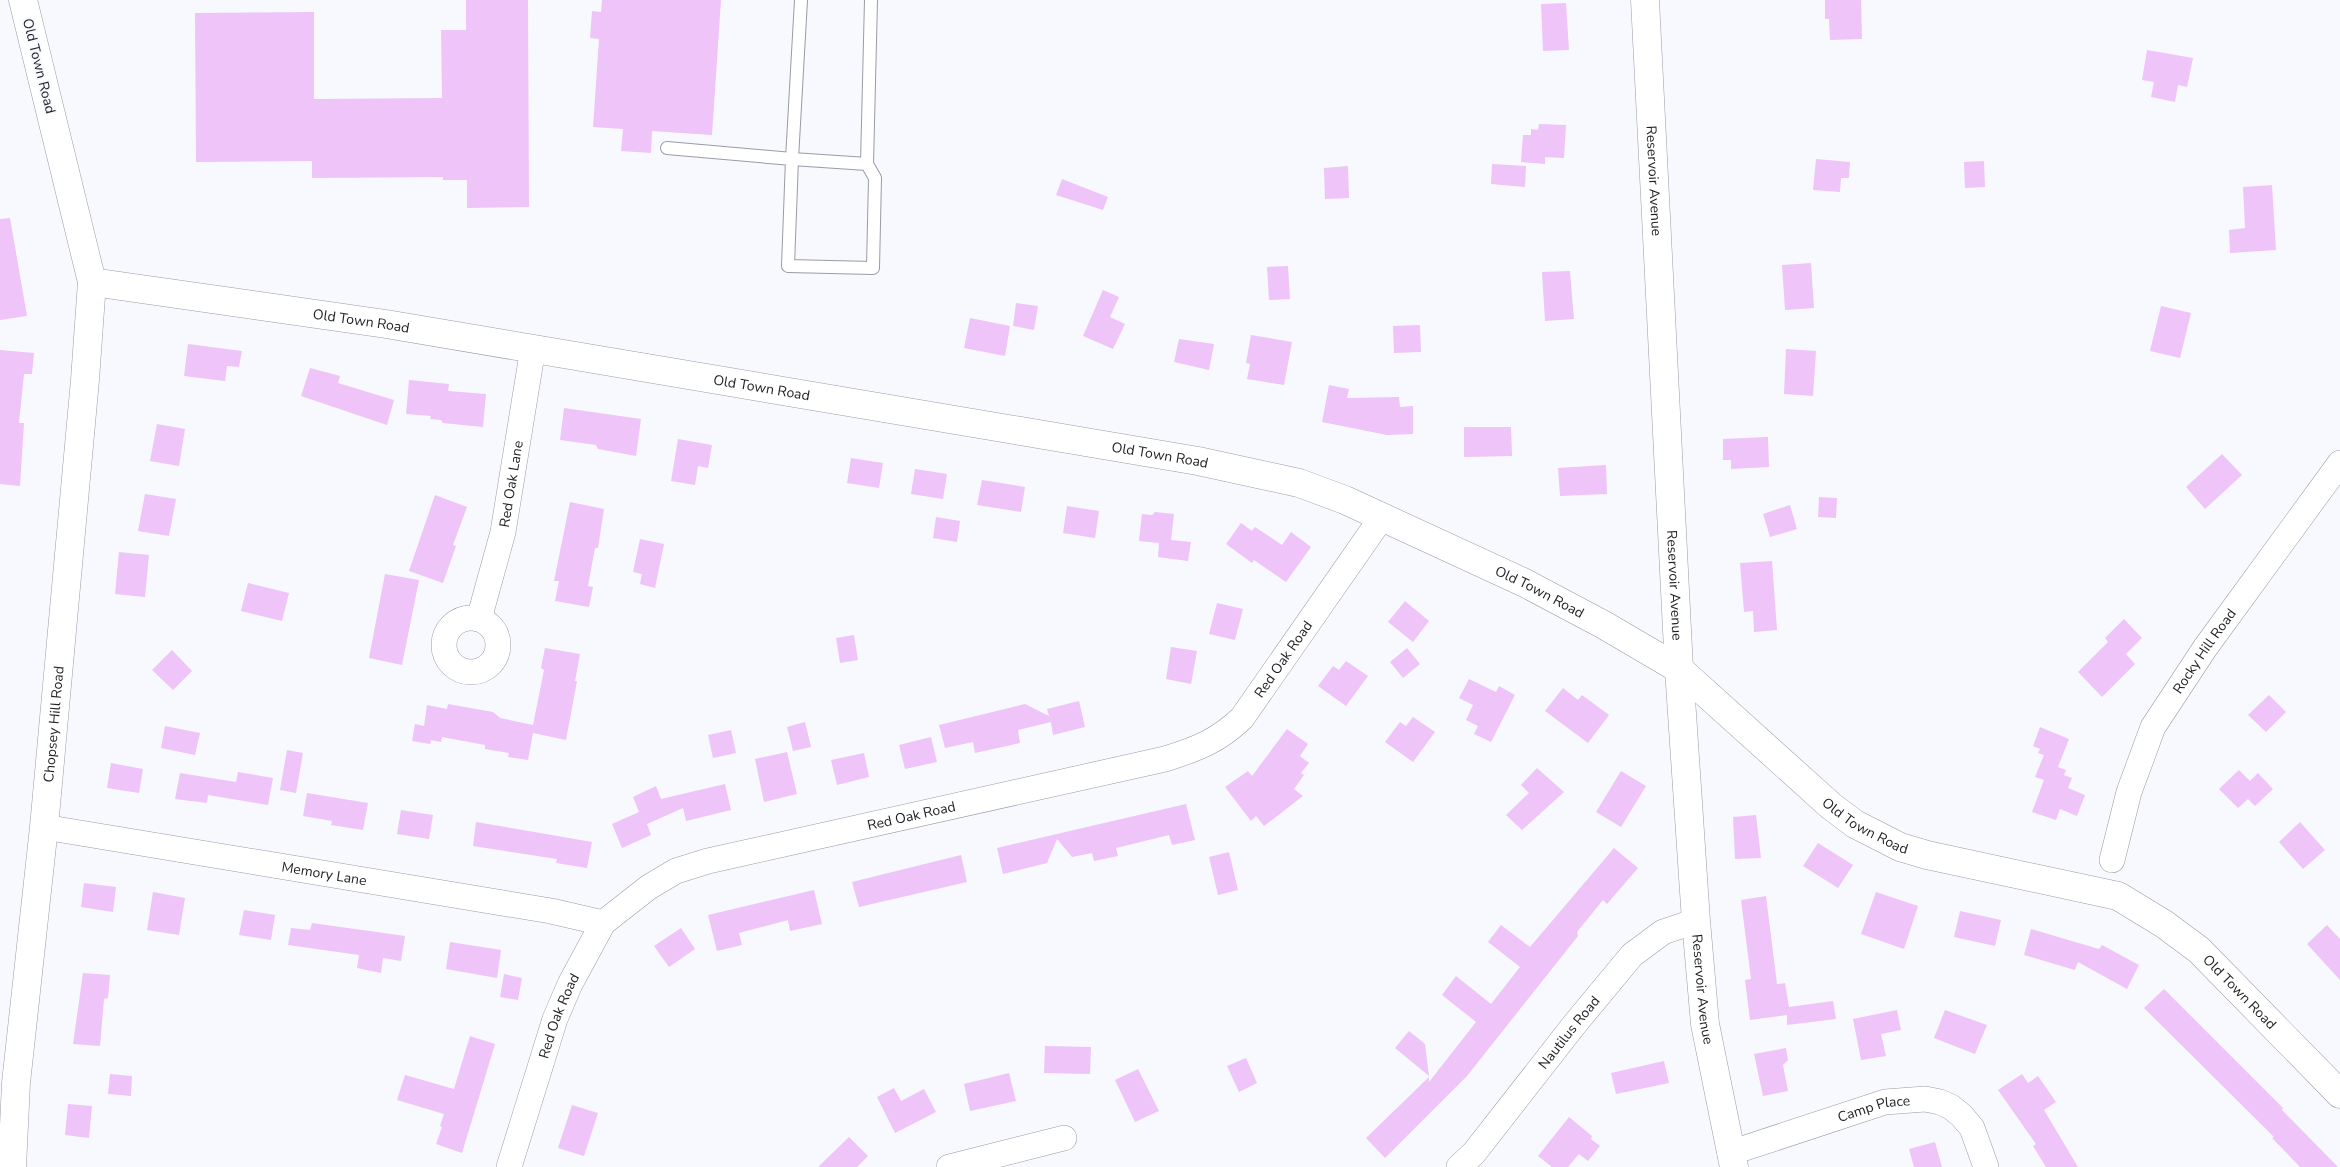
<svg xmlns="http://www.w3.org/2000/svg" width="2340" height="1167" font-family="'Nunito Sans',sans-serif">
<rect width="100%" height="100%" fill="#f7f9ff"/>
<path fill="#eec4f9" d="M 466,0 L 528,0 L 529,207 L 467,208 L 467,180 L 443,180 L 443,177 L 312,178 L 312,161 L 196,162 L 195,13 L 314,12 L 314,99 L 442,98 L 441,30 L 466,30 Z
M 602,0 L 721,0 L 712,135 L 652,131 L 651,153 L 621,151 L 623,129 L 593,127 L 599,39 L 590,38 L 592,11 L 601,12 Z
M 1825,0 L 1861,0 L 1862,39 L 1830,40 L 1829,19 L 1825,19 Z
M 1566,3 L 1569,50 L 1543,51 L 1541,4 Z
M 2147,50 L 2193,58 L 2187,87 L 2178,85 L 2175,102 L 2151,97 L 2154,82 L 2142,80 Z
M 1539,124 L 1566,125 L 1564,158 L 1545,157 L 1545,164 L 1521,162 L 1523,135 L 1531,135 L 1531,129 L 1538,130 Z
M 1816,159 L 1850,162 L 1849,178 L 1841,178 L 1840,192 L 1813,190 Z
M 1984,161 L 1985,187 L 1965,188 L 1964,162 Z
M 1492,164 L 1526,166 L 1525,187 L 1491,184 Z
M 1348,166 L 1349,198 L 1325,199 L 1324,168 Z
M 1062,179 L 1108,197 L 1103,210 L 1056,195 Z
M 2272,185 L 2276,250 L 2230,253 L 2229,230 L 2245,228 L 2243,187 Z
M 10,218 L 27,316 L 0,320 L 0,219 Z
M 1811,263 L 1814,308 L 1785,310 L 1782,265 Z
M 1288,266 L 1290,299 L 1269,300 L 1267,267 Z
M 1570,271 L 1574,319 L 1545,321 L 1542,272 Z
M 1103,290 L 1119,297 L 1110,317 L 1125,324 L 1113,349 L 1083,336 Z
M 1016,303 L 1038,306 L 1034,330 L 1013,326 Z
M 2161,306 L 2191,313 L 2180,358 L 2150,351 Z
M 970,318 L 1010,326 L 1005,356 L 964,348 Z
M 1420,325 L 1421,352 L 1394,353 L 1393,326 Z
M 1251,335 L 1292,342 L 1284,385 L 1247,379 L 1250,364 L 1246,363 Z
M 1179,339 L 1214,344 L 1209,370 L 1174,362 Z
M 188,344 L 242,351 L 239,367 L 227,366 L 225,381 L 184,376 Z
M 1786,349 L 1816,351 L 1813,396 L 1784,394 Z
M 0,350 L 34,353 L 32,374 L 24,374 L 19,423 L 24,423 L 20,486 L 0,484 Z
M 310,368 L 340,376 L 338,383 L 394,400 L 387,425 L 301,396 Z
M 409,380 L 449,384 L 448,391 L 486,394 L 483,427 L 443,423 L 441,420 L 430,419 L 431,416 L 406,414 Z
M 1329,385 L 1349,389 L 1347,398 L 1399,397 L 1400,407 L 1413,406 L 1413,434 L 1387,435 L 1322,422 Z
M 564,408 L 641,419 L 636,456 L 598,449 L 596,445 L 560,440 Z
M 157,424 L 185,429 L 179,466 L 150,461 Z
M 1464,427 L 1511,427 L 1512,456 L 1464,457 Z
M 1768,437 L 1769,467 L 1731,469 L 1731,460 L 1723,460 L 1723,439 Z
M 678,439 L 712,445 L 708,468 L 698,466 L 695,485 L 671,481 Z
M 2222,454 L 2242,475 L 2205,509 L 2186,487 Z
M 851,458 L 883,463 L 879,488 L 847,483 Z
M 1606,465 L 1607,494 L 1560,496 L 1558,468 Z
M 915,469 L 947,474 L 943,499 L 911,494 Z
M 982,480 L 1025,487 L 1021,512 L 977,505 Z
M 145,494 L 176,499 L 169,536 L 138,531 Z
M 435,495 L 467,507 L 453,545 L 456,546 L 443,583 L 409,571 Z
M 1819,497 L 1837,498 L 1836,518 L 1818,517 Z
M 570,502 L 604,509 L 598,548 L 595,548 L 588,586 L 593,587 L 589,607 L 555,601 L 559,581 L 554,581 Z
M 1790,505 L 1797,529 L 1770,537 L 1763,514 Z
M 1067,506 L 1099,511 L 1095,538 L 1063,533 Z
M 1155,512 L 1174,514 L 1171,540 L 1191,542 L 1188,561 L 1158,557 L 1159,543 L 1139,541 L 1142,514 L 1152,515 Z
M 936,517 L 960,521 L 957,542 L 933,538 Z
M 1241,523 L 1252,531 L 1255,527 L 1282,545 L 1291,532 L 1311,547 L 1286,582 L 1254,560 L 1252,563 L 1226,544 Z
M 640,539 L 664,544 L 655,588 L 640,584 L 642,574 L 633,572 Z
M 119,552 L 149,555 L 145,597 L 115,594 Z
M 1772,561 L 1777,630 L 1754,632 L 1753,611 L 1744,612 L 1740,563 Z
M 385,574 L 419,580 L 402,665 L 369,658 Z
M 248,583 L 289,593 L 282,621 L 241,611 Z
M 1405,601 L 1429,621 L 1413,642 L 1388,622 Z
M 1217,603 L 1243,609 L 1235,640 L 1209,634 Z
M 2124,619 L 2142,638 L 2126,654 L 2135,664 L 2102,697 L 2078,672 L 2108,642 L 2105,638 Z
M 854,635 L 858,660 L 840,663 L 836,638 Z
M 1171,647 L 1197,651 L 1191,684 L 1166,679 Z
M 545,648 L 580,654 L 575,681 L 577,681 L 566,740 L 533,733 L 528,760 L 508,757 L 509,753 L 485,749 L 485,745 L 442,737 L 441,742 L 431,740 L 430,744 L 412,741 L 415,724 L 424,726 L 427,705 L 447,709 L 448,704 L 493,712 L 500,718 L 533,725 L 544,670 L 541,668 Z
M 1407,648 L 1420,664 L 1403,678 L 1390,662 Z
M 172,650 L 192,671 L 173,690 L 152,670 Z
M 1346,661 L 1368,676 L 1346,706 L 1318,686 L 1333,666 L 1339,670 Z
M 1469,679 L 1496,692 L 1499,686 L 1515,695 L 1491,742 L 1474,734 L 1478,726 L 1466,720 L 1473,705 L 1459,698 Z
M 1563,688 L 1578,700 L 1582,695 L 1609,715 L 1588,743 L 1545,711 Z
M 2269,695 L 2286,712 L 2266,732 L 2248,715 Z
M 1079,701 L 1085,727 L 1053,735 L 1051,722 L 1018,730 L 1020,743 L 975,753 L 973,742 L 945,748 L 939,725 L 1025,704 L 1049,716 L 1047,709 Z
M 1413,717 L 1435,732 L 1413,762 L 1385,742 L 1400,722 L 1406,726 Z
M 805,722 L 811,747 L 793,751 L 787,727 Z
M 165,726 L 200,733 L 195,755 L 161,748 Z
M 2040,727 L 2069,739 L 2058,767 L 2066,770 L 2064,775 L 2072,778 L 2068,788 L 2085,795 L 2077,816 L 2060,809 L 2056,820 L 2032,812 L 2044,780 L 2035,777 L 2044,755 L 2038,753 L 2040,749 L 2033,746 Z
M 1287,729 L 1308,744 L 1300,756 L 1309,763 L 1301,773 L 1304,775 L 1294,789 L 1303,796 L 1264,826 L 1256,816 L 1251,821 L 1225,787 L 1248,771 L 1252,776 Z
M 731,730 L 736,753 L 713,758 L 708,735 Z
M 931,737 L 937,762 L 905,769 L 899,745 Z
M 287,750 L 303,753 L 296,793 L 280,790 Z
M 787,752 L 797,794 L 764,802 L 755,759 Z
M 864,753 L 869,777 L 837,785 L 831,760 Z
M 111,763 L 143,769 L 139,793 L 107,788 Z
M 1537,768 L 1564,792 L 1522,830 L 1506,815 L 1529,793 L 1521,785 Z
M 2239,770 L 2250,781 L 2258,773 L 2273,789 L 2255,806 L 2248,799 L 2238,808 L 2219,789 Z
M 1621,771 L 1646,786 L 1621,827 L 1596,812 Z
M 238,772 L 273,778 L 268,805 L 208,795 L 207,803 L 175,799 L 180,773 L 236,782 Z
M 725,784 L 731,810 L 686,821 L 683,808 L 647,824 L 651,835 L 622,848 L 612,824 L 639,812 L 633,797 L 656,786 L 661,799 Z
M 307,793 L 368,803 L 363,830 L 331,825 L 332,821 L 303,816 Z
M 1186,804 L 1195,840 L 1172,845 L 1169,835 L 1116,848 L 1118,856 L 1094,861 L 1092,853 L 1072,857 L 1057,839 L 1047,863 L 1003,874 L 997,848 Z
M 401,810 L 433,815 L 429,839 L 397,834 Z
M 1756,815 L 1761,858 L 1735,859 L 1733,817 Z
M 476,822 L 592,842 L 587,868 L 556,863 L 557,859 L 473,846 Z
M 2300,822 L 2325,850 L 2303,869 L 2279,842 Z
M 1818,843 L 1853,865 L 1838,888 L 1803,866 Z
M 1614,848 L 1638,868 L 1607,904 L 1603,900 L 1577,932 L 1578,936 L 1467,1076 L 1385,1158 L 1366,1138 L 1429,1077 L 1429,1082 L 1476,1022 L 1442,995 L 1456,976 L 1491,1004 L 1520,967 L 1488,942 L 1501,925 L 1530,947 Z
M 1229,852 L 1238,890 L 1218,895 L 1209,857 Z
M 961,855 L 967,882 L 859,907 L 852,882 Z
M 84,883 L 116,887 L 113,912 L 81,907 Z
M 814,890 L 822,924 L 790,931 L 788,920 L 739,933 L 742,945 L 717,951 L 708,915 Z
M 153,892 L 185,898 L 179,935 L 147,930 Z
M 1876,892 L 1918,906 L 1904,949 L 1861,934 Z
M 1766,896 L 1777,984 L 1785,983 L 1789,1007 L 1833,1001 L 1836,1019 L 1787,1025 L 1787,1015 L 1750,1020 L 1745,980 L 1751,979 L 1741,900 Z
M 244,910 L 275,915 L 271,940 L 239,935 Z
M 1960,911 L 2001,920 L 1995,946 L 1954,937 Z
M 312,923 L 405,936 L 401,961 L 383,958 L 381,973 L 357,968 L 359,955 L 288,945 L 291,928 L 310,930 Z
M 2327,925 L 2340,939 L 2340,980 L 2307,944 Z
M 681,928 L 695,949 L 669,967 L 654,946 Z
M 2031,929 L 2099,949 L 2102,945 L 2139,965 L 2127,989 L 2078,962 L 2075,970 L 2024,955 Z
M 450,942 L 501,950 L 497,978 L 446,969 Z
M 83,973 L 110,975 L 108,998 L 104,999 L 100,1046 L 73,1044 Z
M 504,974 L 522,978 L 518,1000 L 500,997 Z
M 2164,989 L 2283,1108 L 2282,1110 L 2338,1167 L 2300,1167 L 2272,1138 L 2274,1137 L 2144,1008 Z
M 1897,1010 L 1901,1030 L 1881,1034 L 1886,1056 L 1861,1060 L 1853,1019 Z
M 1945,1010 L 1987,1025 L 1975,1054 L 1934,1038 Z
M 1409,1031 L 1425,1044 L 1429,1076 L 1395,1048 Z
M 470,1036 L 495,1044 L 462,1153 L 436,1144 L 442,1127 L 440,1126 L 444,1114 L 397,1100 L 405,1075 L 454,1089 Z
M 1045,1046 L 1091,1047 L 1090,1074 L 1044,1073 Z
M 1786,1048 L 1788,1060 L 1783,1065 L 1788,1091 L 1763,1096 L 1754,1054 Z
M 1246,1058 L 1257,1083 L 1239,1092 L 1227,1066 Z
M 1664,1061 L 1669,1083 L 1616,1094 L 1611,1073 Z
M 1138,1069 L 1159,1111 L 1135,1122 L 1115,1080 Z
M 1009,1073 L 1016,1101 L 970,1111 L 964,1084 Z
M 110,1074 L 132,1076 L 131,1096 L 108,1094 Z
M 2022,1074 L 2028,1083 L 2038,1076 L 2056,1102 L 2044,1110 L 2078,1167 L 2046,1167 L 2033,1146 L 2036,1144 L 1998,1090 Z
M 894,1088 L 901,1101 L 924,1089 L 936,1112 L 895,1133 L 877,1097 Z
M 68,1104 L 92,1106 L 89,1138 L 65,1135 Z
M 572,1105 L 598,1113 L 584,1156 L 558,1148 Z
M 1569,1117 L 1592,1136 L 1591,1139 L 1600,1146 L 1588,1161 L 1579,1154 L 1568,1167 L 1552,1167 L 1538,1156 Z
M 849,1137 L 868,1156 L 857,1167 L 818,1167 Z
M 1935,1142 L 1942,1167 L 1914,1167 L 1909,1149 Z"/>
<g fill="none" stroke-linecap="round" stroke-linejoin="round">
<defs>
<path id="lane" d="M 801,0 L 792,159 L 867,164 L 871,0
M 667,148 L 792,159 L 788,266 L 873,268 L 875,178 L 867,164"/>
<g id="street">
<circle cx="471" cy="645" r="27"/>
<path id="s1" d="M 479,619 L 503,532 L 533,348"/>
<path id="s2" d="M 44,827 L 551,911 L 603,923"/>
<path id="s3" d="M 2112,860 L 2129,792 L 2153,727 L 2205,648 L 2340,463"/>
<path id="s4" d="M 1730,1153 L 1885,1102 L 1925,1099 L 1940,1102 L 1951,1107 L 1962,1116 L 1972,1128 L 1986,1167"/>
<path id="s5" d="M 509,1167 L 555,1019 L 570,984 L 603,923 L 649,887 L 676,871 L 708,861 L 1165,759 C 1197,749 1218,741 1242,718 L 1382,517"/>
<path d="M 949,1167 L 1064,1138"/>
<path id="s6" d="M 1459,1167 L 1474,1153 L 1574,1025 L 1632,955 L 1663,932 L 1696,921"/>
</g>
<g id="secondary">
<path id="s7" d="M 1645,0 L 1679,669 L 1696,921 L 1705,1024 L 1734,1167"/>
<path id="s8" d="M 92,282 L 386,324 L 1198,461 L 1299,483 L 1345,500 L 1525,583 L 1604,625 L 1679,669 L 1831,806 L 1855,824 L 1900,847 L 1927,855 L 2118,896 L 2164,924 L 2199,950 L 2340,1094"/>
<path id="s9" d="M 12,1167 L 16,1083 L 44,827 L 85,380 L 92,282 L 23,0"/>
</g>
</defs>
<use href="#lane" stroke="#999ca5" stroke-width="14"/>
<use href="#street" stroke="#999ca5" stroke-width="26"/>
<use href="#secondary" stroke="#999ca5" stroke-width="29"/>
<use href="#lane" stroke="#fff" stroke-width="12"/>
<use href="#street" stroke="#fff" stroke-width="25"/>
<use href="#secondary" stroke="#fff" stroke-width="28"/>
</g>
<g text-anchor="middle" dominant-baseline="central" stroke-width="4" stroke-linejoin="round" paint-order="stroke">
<g font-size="14" fill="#1e1f22" stroke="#f7f9ff">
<text transform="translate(39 66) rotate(76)">Old Town Road</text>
<text stroke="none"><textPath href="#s7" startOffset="181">Reservoir Avenue</textPath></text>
<text stroke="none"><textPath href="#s8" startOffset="272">Old Town Road</textPath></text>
<text stroke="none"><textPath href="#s8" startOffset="678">Old Town Road</textPath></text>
<text stroke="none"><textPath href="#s8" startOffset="1082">Old Town Road</textPath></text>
<text stroke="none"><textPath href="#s1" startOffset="139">Red Oak Lane</textPath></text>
<text stroke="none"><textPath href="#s7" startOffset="586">Reservoir Avenue</textPath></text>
<text stroke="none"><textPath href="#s8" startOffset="1488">Old Town Road</textPath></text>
<text stroke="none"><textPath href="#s3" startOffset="231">Rocky Hill Road</textPath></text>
<text stroke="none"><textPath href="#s5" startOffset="1014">Red Oak Road</textPath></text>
<text stroke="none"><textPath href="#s9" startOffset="445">Chopsey Hill Road</textPath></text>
<text stroke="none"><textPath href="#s5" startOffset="594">Red Oak Road</textPath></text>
<text stroke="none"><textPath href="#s8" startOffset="1892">Old Town Road</textPath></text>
<text stroke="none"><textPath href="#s2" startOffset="284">Memory Lane</textPath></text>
<text stroke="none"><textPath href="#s7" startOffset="991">Reservoir Avenue</textPath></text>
<text stroke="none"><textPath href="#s8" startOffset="2312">Old Town Road</textPath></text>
<text stroke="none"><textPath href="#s5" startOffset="159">Red Oak Road</textPath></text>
<text stroke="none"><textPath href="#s6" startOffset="174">Nautilus Road</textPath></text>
<text stroke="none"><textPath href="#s4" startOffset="151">Camp Place</textPath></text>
</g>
</g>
</svg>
